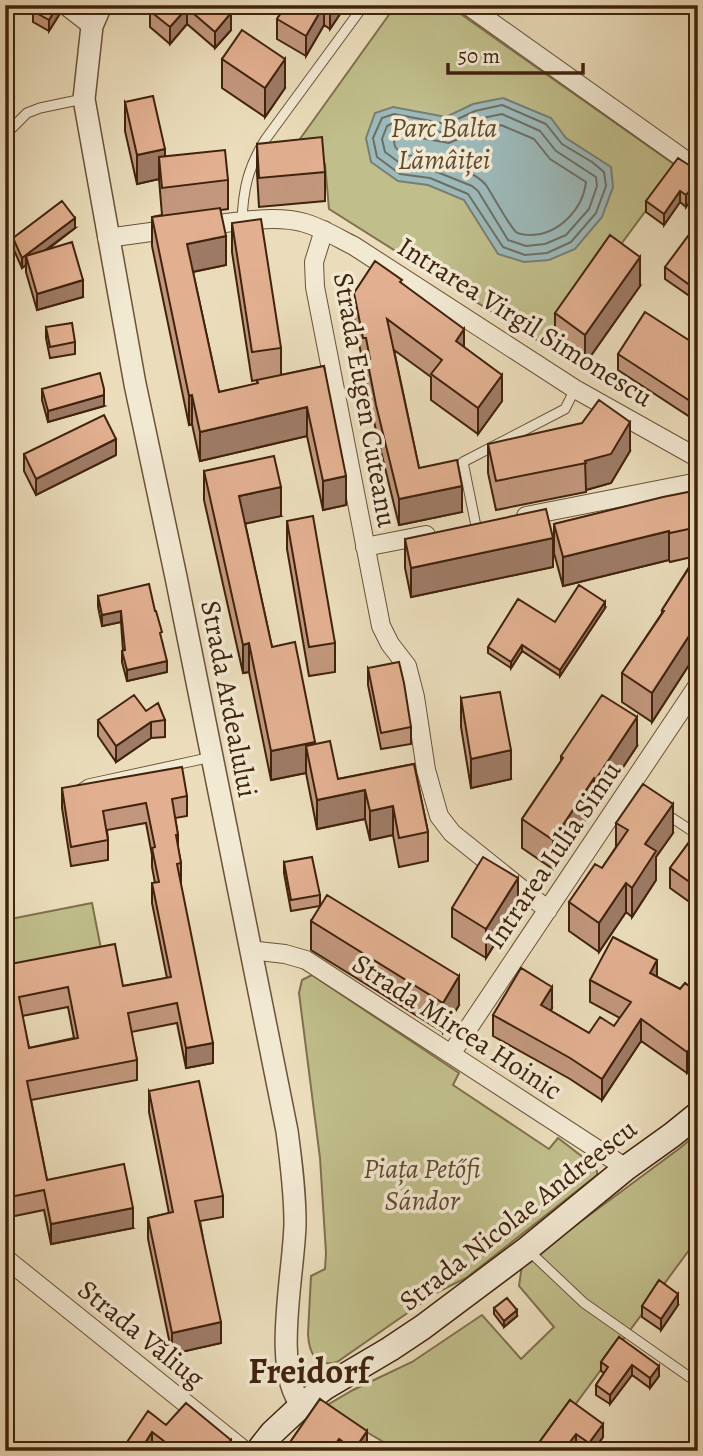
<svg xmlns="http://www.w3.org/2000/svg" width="703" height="1456" font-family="Alegreya,serif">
<rect width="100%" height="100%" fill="#ebddbb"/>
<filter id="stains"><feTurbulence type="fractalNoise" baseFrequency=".00286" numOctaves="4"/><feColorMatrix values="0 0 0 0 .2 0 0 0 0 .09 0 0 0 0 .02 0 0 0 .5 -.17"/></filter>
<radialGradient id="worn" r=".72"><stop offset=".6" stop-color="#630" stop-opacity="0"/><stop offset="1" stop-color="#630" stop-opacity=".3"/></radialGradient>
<path fill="#c0be8b" stroke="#80704c" stroke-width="2" d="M 396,5 L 448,5 L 678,167 L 546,346 L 329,209 L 325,164 L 286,167 L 287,157 Z
M 92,903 L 103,959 L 5,978 L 5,920 Z
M 312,975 L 459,1073 L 453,1085 L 549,1149 L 558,1138 L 593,1165 L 597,1171 L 597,1175 L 466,1278 L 436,1293 L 337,1362 C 315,1368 309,1352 308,1334 L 311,1276 L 325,1269 L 326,1253 L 320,1158 L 299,993 L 302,980 Z
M 698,1133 L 698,1238 L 541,1451 L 399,1451 L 324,1407 L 353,1390 L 412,1362 L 482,1315 L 521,1359 L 554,1327 L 519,1286 L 522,1265 L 680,1148 Z"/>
<path fill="#9cbaba" stroke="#777e75" stroke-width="2" d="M 503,98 L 551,118 L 566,138 L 611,167 L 613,187 L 602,217 L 575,249 L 549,260 L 524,262 L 498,254 L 464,200 L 428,185 L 398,181 L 371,162 L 366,138 L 375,113 L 393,107 L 446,117 L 473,104 Z"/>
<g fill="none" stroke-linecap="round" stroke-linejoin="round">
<path stroke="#6e6e64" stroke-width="2" d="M 502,105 L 546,124 L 562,144 L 592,162 L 604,172 L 606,186 L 596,213 L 571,242 L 547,253 L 525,255 L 503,247 L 468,194 L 430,178 L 400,174 L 377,157 L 373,138 L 382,118 L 394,114 L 447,124 L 475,111 Z
M 502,114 L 540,131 L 556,151 L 596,177 L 597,186 L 589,209 L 566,235 L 545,244 L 526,246 L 508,240 L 478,191 L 472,186 L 432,170 L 404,166 L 385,152 L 382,139 L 387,126 L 393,123 L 446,133 L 478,119 Z
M 501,125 L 534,139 L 550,159 L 586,182 C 583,209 559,234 532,235 C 527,235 520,235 516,232 C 510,227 492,194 486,185 C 475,172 452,165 436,160 C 423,156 388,159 395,136 L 398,134 L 449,143 L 481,129 Z"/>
<defs>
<path id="service" d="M 5,135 L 27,113 L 40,108 L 83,99
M 242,222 C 243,189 248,168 265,140 L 364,5
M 476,526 L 463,462 L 565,409 L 575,389
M 79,790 L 88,784 L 212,757
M 663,812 L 698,835
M 529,1251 L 584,1303 L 698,1383"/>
<path id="minor" d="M 65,5 L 92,26
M 467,5 L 698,169
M 201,226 C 232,223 274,214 305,223 C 322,228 338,238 354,246 L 575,389 L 698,458
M 324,230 L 314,262 L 315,287 L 381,626 L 390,644 L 407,666 L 415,697 L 426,770 L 439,816 L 452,833 L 548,910
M 107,238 L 173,229
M 526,516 L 698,482
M 365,547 L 426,535
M 250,950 L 285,954 L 306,960 L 626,1168
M 451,1054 L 698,685
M 5,1258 L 245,1451"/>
<path id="tertiary" d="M 101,5 L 92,26 L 84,99 L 135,384 L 176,577 L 287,1131 C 291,1161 295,1191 295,1222 C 295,1268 271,1370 302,1405"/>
<path id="secondary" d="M 258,1451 L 272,1433 L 302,1405 L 324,1388 L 390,1349 L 423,1327 L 527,1249 L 626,1168 L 672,1135 L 698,1114"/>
</defs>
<use href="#service" stroke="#6b5238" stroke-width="11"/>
<use href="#minor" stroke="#6b5238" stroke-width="20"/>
<use href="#tertiary" stroke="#6b5238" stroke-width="24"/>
<use href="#secondary" stroke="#40230d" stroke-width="27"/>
<use href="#service" stroke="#f2e9d3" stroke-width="9"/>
<use href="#minor" stroke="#f2e9d3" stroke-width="18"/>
<use href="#tertiary" stroke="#f2e9d3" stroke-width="21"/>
<use href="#secondary" stroke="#f2e9d3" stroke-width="24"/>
<path stroke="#40230d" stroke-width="5" stroke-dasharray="12 12" stroke-linecap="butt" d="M 5,22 L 17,5"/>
</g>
<path fill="#c2977d" stroke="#40230d" stroke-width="2" fill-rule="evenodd" d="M 59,5 L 59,15 L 49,31 L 33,22 L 33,11 Z
M 221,5 L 231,30 L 215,48 L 187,24 L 170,44 L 150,27 L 150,11 Z
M 286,5 L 346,5 L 330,29 L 324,25 L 306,56 L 277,39 L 277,19 Z
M 698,5 L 698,30 L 690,24 L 690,13 Z
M 222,59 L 285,88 L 265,117 L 222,88 Z
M 125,102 L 165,157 L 228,180 L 228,209 L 220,210 L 226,265 L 193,272 L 219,392 L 257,384 L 257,380 L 252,381 L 232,252 L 232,223 L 281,348 L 281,375 L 324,366 L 346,505 L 323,510 L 307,436 L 200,461 L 192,424 L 189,425 L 152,246 L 152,217 L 162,215 L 159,179 L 137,184 L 125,131 Z
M 257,144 L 325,172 L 325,201 L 259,207 L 257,173 Z
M 698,171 L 686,207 L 680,202 L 664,225 L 646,212 L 646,201 Z
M 5,216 L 13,238 L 75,228 L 47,250 L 83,297 L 37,310 L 26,272 L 26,265 L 22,268 L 13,248 L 13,239 L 5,248 Z
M 697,266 L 691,297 L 665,279 L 665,267 Z
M 402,284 L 464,347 L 502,401 L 478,434 L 431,400 L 431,377 L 394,350 L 419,468 L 462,512 L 399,525 L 376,431 L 367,385 L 366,364 L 363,364 L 354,318 L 354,293 Z
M 640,286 L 585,364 L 555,342 L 555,313 Z
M 46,327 L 75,342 L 75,354 L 50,358 L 46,338 Z
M 698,346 L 690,417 L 618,370 L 618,354 Z
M 42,389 L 104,406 L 48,422 L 42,400 Z
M 488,444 L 630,451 L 611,483 L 586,490 L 586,492 L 496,510 L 488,473 Z
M 24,454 L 116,455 L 36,495 L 24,471 Z
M 204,471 L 281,516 L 245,523 L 272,647 L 315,744 L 338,779 L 414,764 L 428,832 L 428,861 L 399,867 L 393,835 L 370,840 L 365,819 L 317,829 L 306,773 L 271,780 L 249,672 L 243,673 L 204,500 Z
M 698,490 L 698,651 L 652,722 L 622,702 L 622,673 L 662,613 L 662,610 L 696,556 L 670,562 L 669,560 L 563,586 L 554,553 L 554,524 Z
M 287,521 L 335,643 L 335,672 L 309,676 L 287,549 Z
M 405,539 L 553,567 L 411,597 L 405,568 Z
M 98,596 L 162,641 L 167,672 L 127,681 L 122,662 L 122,651 L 123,651 L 121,622 L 102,626 L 98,607 Z
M 605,608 L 560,676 L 522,651 L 511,668 L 488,653 L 488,647 Z
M 368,668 L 411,727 L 411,744 L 381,749 L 368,685 Z
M 461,698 L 511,779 L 471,788 L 461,727 Z
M 146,711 L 165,720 L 165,737 L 151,738 L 116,762 L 98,736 L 98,720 Z
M 637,746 L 596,808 L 594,807 L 553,869 L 522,848 L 522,819 L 561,761 L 561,756 Z
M 62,788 L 187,796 L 187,816 L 175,818 L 178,835 L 178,848 L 181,863 L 181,883 L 180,883 L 213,1063 L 186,1068 L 177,1023 L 131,1032 L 137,1060 L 137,1080 L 31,1100 L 47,1180 L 133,1228 L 51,1244 L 44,1210 L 5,1218 L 5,965 L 123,986 L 167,978 L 152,903 L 152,883 L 155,883 L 152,867 L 152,855 L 146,823 L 107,830 L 108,840 L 108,860 L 71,866 L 62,808 ZM 68,1007 L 74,1038 L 29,1048 L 22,1016 Z
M 616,823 L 673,833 L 656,857 L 656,880 L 632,917 L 626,912 L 599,952 L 569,931 L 569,902 L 602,868 L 616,847 Z
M 698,830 L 698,908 L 670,888 L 670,868 Z
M 284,862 L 320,895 L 320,906 L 291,911 L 284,873 Z
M 518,907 L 486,958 L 452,937 L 452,908 Z
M 311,921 L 459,1005 L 443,1032 L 311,950 Z
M 657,977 L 680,989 L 698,993 L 698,1063 L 687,1073 L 641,1041 L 602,1100 L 570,1079 L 493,1036 L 493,1015 L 552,1008 L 551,1011 L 589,1033 L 614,1026 L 620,1018 L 590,1002 L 590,980 Z
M 149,1091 L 223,1196 L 223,1217 L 200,1221 L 221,1343 L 172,1354 L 148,1239 L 148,1218 L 169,1213 L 149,1112 Z
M 698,1230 L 698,1259 L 692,1255 L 692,1239 Z
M 678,1305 L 661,1330 L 642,1317 L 642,1306 Z
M 494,1308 L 517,1316 L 504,1327 L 494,1314 Z
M 619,1337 L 659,1376 L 650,1388 L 632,1375 L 610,1404 L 596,1395 L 596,1385 L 604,1373 L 601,1371 L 601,1362 Z
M 320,1399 L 367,1445 L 364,1451 L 284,1451 Z
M 570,1400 L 603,1437 L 593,1451 L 581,1451 L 576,1448 L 574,1451 L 533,1451 Z
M 166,1425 L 231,1451 L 158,1451 L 152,1447 L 121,1451 Z"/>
<path fill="#9e7b66" stroke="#40230d" stroke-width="2" d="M 58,5 L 59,5 L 59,15 L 49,31 L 49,20 Z
M 324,5 L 324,25 L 306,56 L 306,36 Z
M 332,5 L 346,5 L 330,29 L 330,8 Z
M 187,8 L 187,24 L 170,44 L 170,27 Z
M 231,13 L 231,30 L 215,48 L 215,32 Z
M 285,59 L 285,88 L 265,117 L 265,88 Z
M 14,97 L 14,113 L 5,124 L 5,108 Z
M 165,149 L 165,178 L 159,157 L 159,179 L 137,184 L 137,155 Z
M 698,180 L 698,191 L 686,207 L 686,195 Z
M 680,191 L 680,202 L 664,225 L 664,214 Z
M 75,218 L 75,228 L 28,263 L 26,256 L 26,265 L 22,268 L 22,258 Z
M 13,224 L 13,238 L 5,248 L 5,233 Z
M 226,236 L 226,265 L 187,273 L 187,244 Z
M 698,254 L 698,265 L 691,274 L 691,263 Z
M 640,257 L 640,286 L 585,364 L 585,335 Z
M 698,277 L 698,288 L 691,297 L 691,286 Z
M 83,280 L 83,297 L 37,310 L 37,294 Z
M 464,329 L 464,355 L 456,341 Z
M 502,375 L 502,401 L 478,434 L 478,408 Z
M 698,390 L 698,406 L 690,417 L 690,401 Z
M 104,395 L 104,406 L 48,422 L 48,411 Z
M 192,395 L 192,424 L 189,425 L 189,396 Z
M 307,407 L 307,436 L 200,461 L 200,432 Z
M 630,422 L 630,451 L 611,483 L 586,490 L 585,461 Z
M 116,439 L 116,455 L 36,495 L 36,479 Z
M 346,476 L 346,505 L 323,510 L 323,481 Z
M 462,486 L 462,512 L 399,525 L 399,499 Z
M 281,487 L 281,516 L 239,525 L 239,496 Z
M 669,531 L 669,560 L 563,586 L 563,557 Z
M 553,538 L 553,567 L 411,597 L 411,568 Z
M 605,602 L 605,608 L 560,676 L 560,670 Z
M 121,611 L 121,622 L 102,626 L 102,615 Z
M 698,622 L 698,651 L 652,722 L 652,693 Z
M 249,643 L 249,672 L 243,673 L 243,645 Z
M 522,645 L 522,651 L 511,668 L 511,662 Z
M 167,661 L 167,672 L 127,681 L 127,670 Z
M 637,717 L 637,746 L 596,808 L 596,779 Z
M 151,722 L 151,738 L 116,762 L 116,746 Z
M 315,742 L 315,771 L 306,746 L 306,773 L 271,780 L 271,751 Z
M 511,750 L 511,779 L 471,788 L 471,759 Z
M 594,778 L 594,807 L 553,869 L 553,840 Z
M 365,790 L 365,819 L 317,829 L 317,800 Z
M 673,804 L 673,833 L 656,857 L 656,880 L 632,917 L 632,888 L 645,844 Z
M 393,806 L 393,835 L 370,840 L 370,811 Z
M 518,878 L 518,907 L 486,958 L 486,929 Z
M 626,883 L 626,912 L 599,952 L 599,923 Z
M 657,960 L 657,982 L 650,973 Z
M 459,976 L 459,1005 L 443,1032 L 443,1003 Z
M 552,987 L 552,1008 L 541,1027 L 541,1005 Z
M 641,1019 L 641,1041 L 602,1100 L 602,1079 Z
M 697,1041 L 697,1063 L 687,1073 L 687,1052 Z
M 213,1043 L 213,1063 L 186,1068 L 186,1048 Z
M 133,1208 L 133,1228 L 51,1244 L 51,1224 Z
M 678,1294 L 678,1305 L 661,1330 L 661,1319 Z
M 517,1310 L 517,1316 L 504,1327 L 504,1321 Z
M 221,1322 L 221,1343 L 172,1354 L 172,1333 Z
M 632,1365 L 632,1375 L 610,1404 L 610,1395 Z
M 659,1366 L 659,1376 L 650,1388 L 650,1378 Z
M 603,1424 L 603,1437 L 593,1451 L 589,1451 L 589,1443 Z
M 367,1431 L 367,1445 L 364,1451 L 354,1451 Z
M 152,1432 L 152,1447 L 150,1451 L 140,1451 Z
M 576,1434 L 576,1448 L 574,1451 L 563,1451 Z
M 339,1439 L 339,1451 L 331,1451 Z
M 231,1440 L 231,1451 L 221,1451 Z"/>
<path fill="#e2b091" stroke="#40230d" stroke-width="2" fill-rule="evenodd" d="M 36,5 L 58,5 L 49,20 L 33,11 Z
M 155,5 L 221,5 L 231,13 L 215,32 L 187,8 L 170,27 L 150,11 Z
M 286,5 L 324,5 L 306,36 L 277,19 Z
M 695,5 L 698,5 L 698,19 L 690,13 Z
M 242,30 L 285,59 L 265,88 L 222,59 Z
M 5,91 L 14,97 L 5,108 Z
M 153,96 L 165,149 L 137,155 L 125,102 Z
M 322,137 L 325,172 L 259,178 L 257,144 Z
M 225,150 L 228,180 L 162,188 L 159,157 Z
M 678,158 L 698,171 L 698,180 L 686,195 L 680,191 L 664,214 L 646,201 Z
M 62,201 L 75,218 L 22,258 L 13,238 Z
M 220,208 L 226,236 L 187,244 L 219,392 L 258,383 L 257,380 L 324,366 L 346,476 L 323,481 L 307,407 L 200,432 L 192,395 L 189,396 L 152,217 Z
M 5,216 L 13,224 L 5,233 Z
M 261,219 L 281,348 L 252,352 L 232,223 Z
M 691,232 L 698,238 L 698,254 L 691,263 L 698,267 L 698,277 L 691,286 L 665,267 Z
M 610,235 L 640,257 L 585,335 L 555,313 Z
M 72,242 L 83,280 L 37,294 L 26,256 Z
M 375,261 L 402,280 L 400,282 L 464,329 L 456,341 L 502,375 L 478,408 L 431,374 L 442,360 L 387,319 L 419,468 L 457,460 L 462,486 L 399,499 L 376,405 L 367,359 L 370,359 L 366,338 L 363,338 L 354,293 Z
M 645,312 L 698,346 L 698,390 L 690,401 L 618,354 Z
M 72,323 L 75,342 L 50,347 L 46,327 Z
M 100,373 L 104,389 L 104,395 L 48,411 L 42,389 Z
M 599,400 L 630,422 L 611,454 L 585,461 L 586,463 L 496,481 L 488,444 L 582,423 Z
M 104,415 L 116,439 L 36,479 L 24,454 Z
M 274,456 L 281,487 L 239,496 L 272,647 L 295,642 L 315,742 L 271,751 L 249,643 L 243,645 L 204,471 Z
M 698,490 L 698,527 L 670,533 L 669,531 L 563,557 L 554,524 L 663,497 Z
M 546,509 L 553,538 L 411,568 L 405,539 Z
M 313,516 L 335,643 L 309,647 L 287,521 Z
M 698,554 L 698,622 L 652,693 L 622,673 L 664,611 L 662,610 Z
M 149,584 L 155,611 L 156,611 L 162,632 L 160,633 L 167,661 L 127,670 L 122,651 L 125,650 L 121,611 L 102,615 L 98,596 Z
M 579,585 L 605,602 L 560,670 L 522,645 L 511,662 L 488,647 L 518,599 L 555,622 Z
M 399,662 L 404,683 L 411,727 L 381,733 L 368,668 Z
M 500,692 L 511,750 L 471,759 L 461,698 Z
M 134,695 L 146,711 L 158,703 L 165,720 L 151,722 L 116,746 L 98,720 Z
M 602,695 L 637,717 L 596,779 L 594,778 L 553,840 L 522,819 L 563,758 L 561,756 Z
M 330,741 L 338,779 L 414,764 L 428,832 L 399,838 L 393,806 L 370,811 L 365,790 L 317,800 L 306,746 Z
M 182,767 L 187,796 L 172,799 L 178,835 L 176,835 L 181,863 L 177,864 L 213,1043 L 186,1048 L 177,1003 L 128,1013 L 137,1060 L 27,1081 L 47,1180 L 124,1164 L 133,1208 L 51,1224 L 44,1190 L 5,1198 L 5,1109 L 7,1108 L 5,1097 L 5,965 L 115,944 L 123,986 L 171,977 L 152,883 L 159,882 L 152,848 L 155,847 L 146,803 L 103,811 L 108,840 L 71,847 L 62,788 ZM 68,987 L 78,1038 L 29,1048 L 19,997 Z
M 643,784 L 673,804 L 645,844 L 656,851 L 632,888 L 626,883 L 599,923 L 569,902 L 595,864 L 602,868 L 628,830 L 616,823 Z
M 698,830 L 698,888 L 670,868 Z
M 312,857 L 320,895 L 291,900 L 284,862 Z
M 483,857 L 518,878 L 486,929 L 452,908 Z
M 327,895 L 459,976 L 443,1003 L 311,921 Z
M 613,937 L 657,960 L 650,973 L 680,989 L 685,983 L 698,993 L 698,1041 L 687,1052 L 641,1019 L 602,1079 L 570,1058 L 493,1015 L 521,968 L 552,987 L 541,1005 L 589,1033 L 600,1017 L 614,1026 L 631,1002 L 590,980 Z
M 199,1081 L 223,1196 L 195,1201 L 221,1322 L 172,1333 L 148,1218 L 173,1212 L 149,1091 Z
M 698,1230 L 698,1243 L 692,1239 Z
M 659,1280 L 678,1294 L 661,1319 L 642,1306 Z
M 507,1298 L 517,1310 L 504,1321 L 494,1308 Z
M 619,1337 L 659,1366 L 650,1378 L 632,1365 L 610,1395 L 596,1385 L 608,1367 L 601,1362 Z
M 320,1399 L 367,1431 L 354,1450 L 339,1439 L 331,1451 L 284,1451 Z
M 570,1400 L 603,1424 L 589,1443 L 576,1434 L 563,1451 L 533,1451 Z
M 186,1403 L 231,1440 L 221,1451 L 177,1451 L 152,1432 L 140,1451 L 121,1451 L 148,1411 L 166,1425 Z"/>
<g text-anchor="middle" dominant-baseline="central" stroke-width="7" stroke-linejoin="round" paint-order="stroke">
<g font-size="28" font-style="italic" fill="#604a2c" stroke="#f2e9d3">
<text x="444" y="128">Parc Balta<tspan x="444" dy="32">Lămâiței</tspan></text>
<text x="422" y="1169">Piața Petőfi<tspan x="422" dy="32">Sándor</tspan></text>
</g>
<g font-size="28" fill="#40230d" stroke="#f2e9d3">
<text transform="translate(525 322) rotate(32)">Intrarea Virgil Simonescu</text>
<text transform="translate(365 400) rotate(80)">Strada Eugen Cuteanu</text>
<text transform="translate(229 699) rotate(79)">Strada Ardealului</text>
<text transform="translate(553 855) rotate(-56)">Intrarea Iulia Simu</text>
<text transform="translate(457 1027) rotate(33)">Strada Mircea Hoinic</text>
<text transform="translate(518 1215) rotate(-38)">Strada Nicolae Andreescu</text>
<text transform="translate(141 1334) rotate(39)">Strada Văliug</text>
</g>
<g font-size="35" font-weight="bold" fill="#40230d" stroke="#f2e9d3">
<text x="309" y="1371">Freidorf</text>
</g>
</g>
<rect width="703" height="1456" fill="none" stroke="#ebddbb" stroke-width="28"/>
<rect x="7" y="7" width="689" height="1442" fill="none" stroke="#40230d" stroke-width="3.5"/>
<rect x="14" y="14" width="675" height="1428" fill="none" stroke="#40230d" stroke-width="2"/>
<path d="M448 63v10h135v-10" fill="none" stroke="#40230d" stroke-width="3.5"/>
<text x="458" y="63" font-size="21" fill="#40230d" stroke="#f2e9d3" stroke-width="5" paint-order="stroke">50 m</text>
<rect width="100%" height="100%" filter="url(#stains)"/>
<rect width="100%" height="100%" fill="url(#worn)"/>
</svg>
